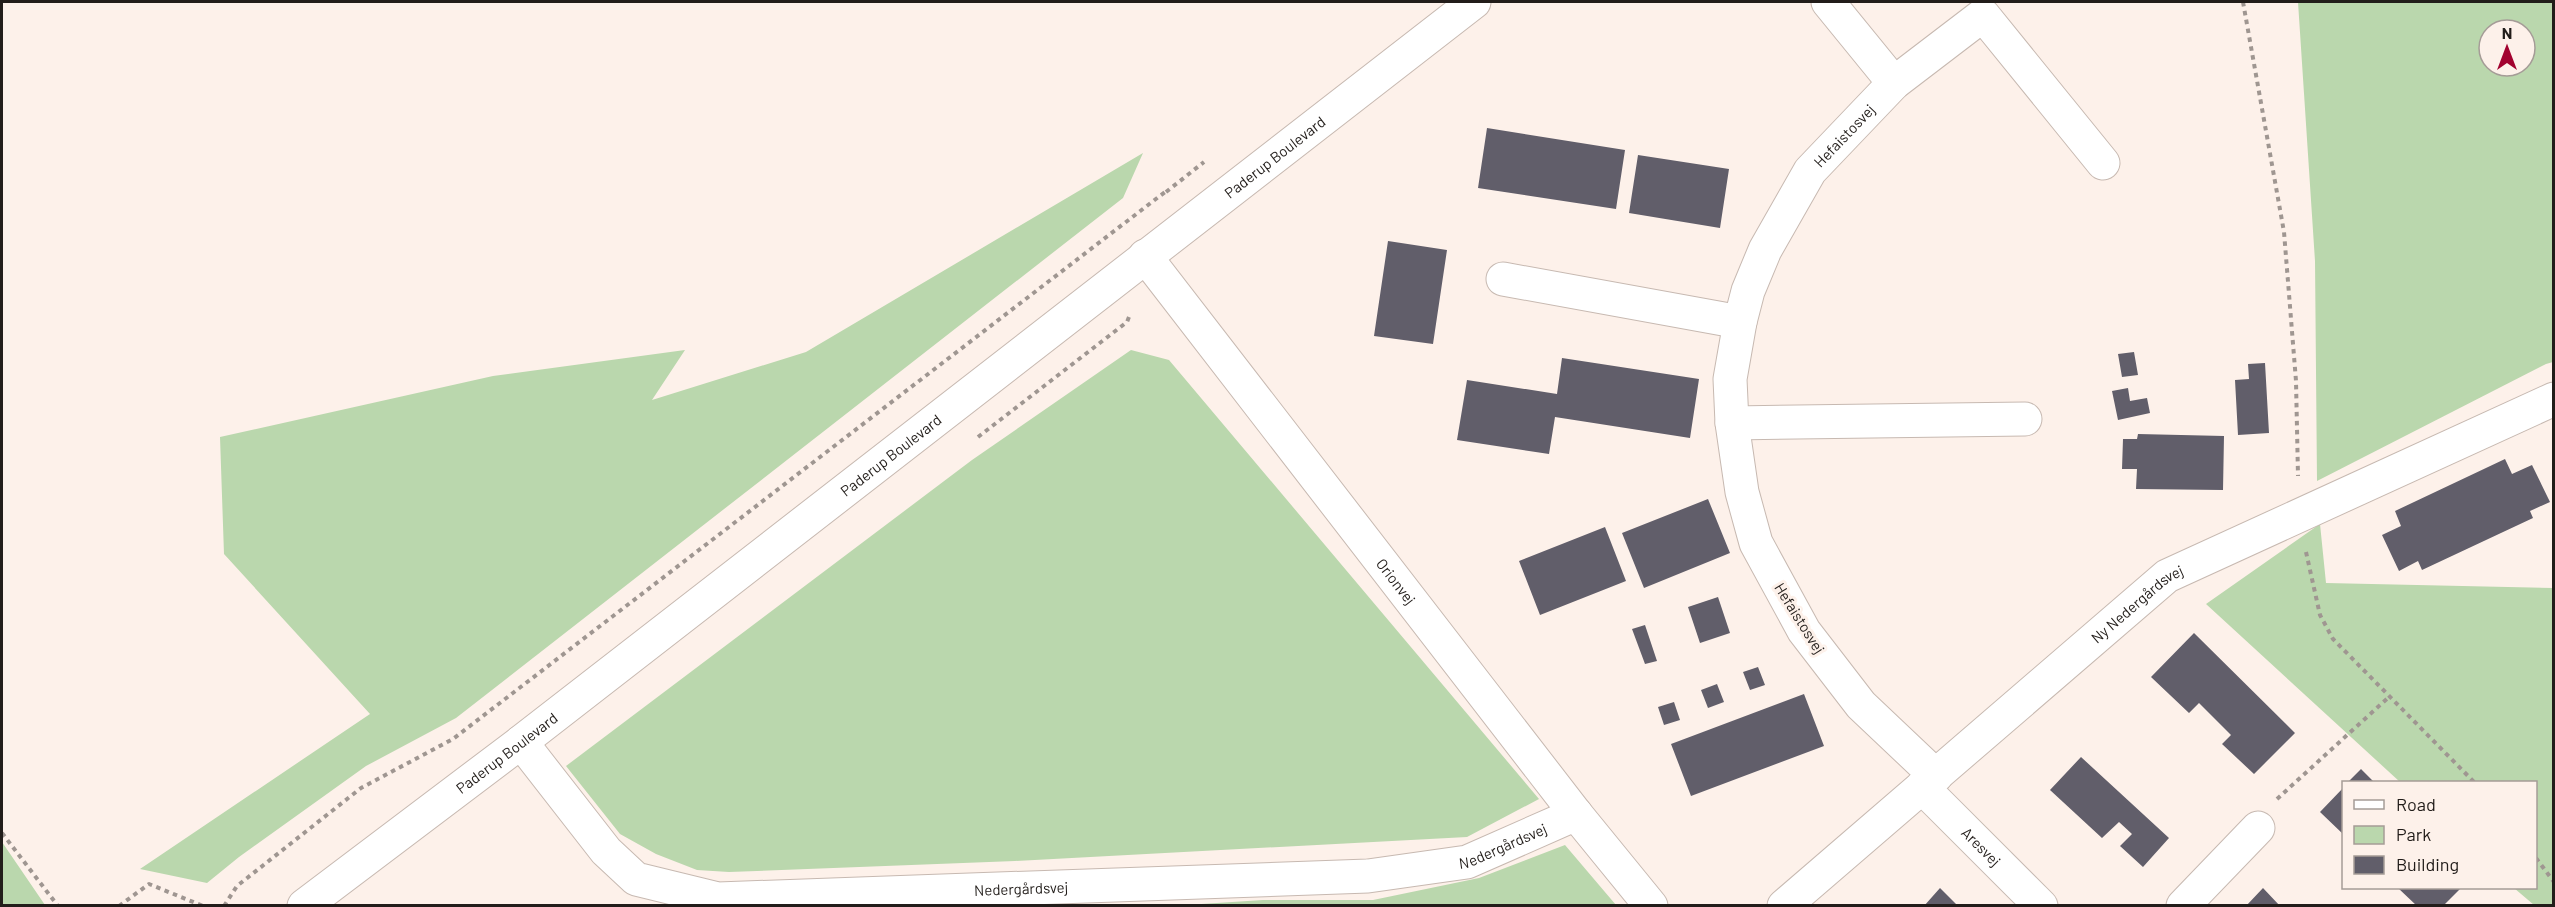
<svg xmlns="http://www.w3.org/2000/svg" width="2555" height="907" font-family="Barlow,sans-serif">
<rect width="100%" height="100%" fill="#fdf1ea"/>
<path fill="#bad7ad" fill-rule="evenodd" d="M 2298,2 L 2554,2 L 2553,362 L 2546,364 L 2317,481 L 2315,261 ZM 2489,30 L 2525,30 L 2525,66 L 2489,66 Z
M 1143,153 L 1123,198 L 456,718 L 366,766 L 239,857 L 207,883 L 140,869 L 370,714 L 224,554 L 220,437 L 493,376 L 685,350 L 652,400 L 806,352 Z
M 1131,350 L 1169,360 L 1539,799 L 1467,837 L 1015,861 L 729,872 L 697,870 L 656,854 L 620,834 L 566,766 L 972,460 Z
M 2320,524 L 2326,583 L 2553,588 L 2553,905 L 2534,905 L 2514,888 L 2536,888 L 2536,782 L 2400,782 L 2206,604 Z
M 2,842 L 45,905 L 2,905 Z
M 1565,845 L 1616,905 L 1186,905 L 1263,900 L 1373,900 L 1479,878 Z"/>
<path fill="#615e6a" d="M 1487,128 L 1625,150 L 1616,209 L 1478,188 Z
M 1638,155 L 1729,169 L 1720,228 L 1629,213 Z
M 1388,241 L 1447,250 L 1433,344 L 1374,336 Z
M 2134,352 L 2138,375 L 2122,377 L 2118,354 Z
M 1562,358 L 1699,379 L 1690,438 L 1555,417 L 1549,454 L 1457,440 L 1467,380 L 1557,394 Z
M 2265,363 L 2269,433 L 2238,435 L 2235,380 L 2249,379 L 2248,364 Z
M 2128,388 L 2130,401 L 2147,398 L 2150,413 L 2118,420 L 2112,391 Z
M 2138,434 L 2224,436 L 2223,490 L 2136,489 L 2137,469 L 2122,469 L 2123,439 L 2137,439 Z
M 2505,459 L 2512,474 L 2532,465 L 2550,502 L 2530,511 L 2533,518 L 2422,570 L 2418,561 L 2399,571 L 2382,535 L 2401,526 L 2395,511 Z
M 1708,499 L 1730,553 L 1644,588 L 1622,533 Z
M 1605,527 L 1626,581 L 1540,615 L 1519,561 Z
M 1718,597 L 1730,633 L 1700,643 L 1688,607 Z
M 1645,625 L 1657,661 L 1645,664 L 1632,629 Z
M 2194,633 L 2295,733 L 2254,774 L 2222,744 L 2231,735 L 2199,703 L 2189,713 L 2151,677 Z
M 1758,667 L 1765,685 L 1750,690 L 1743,672 Z
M 1717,684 L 1724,702 L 1708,708 L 1701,690 Z
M 1804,694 L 1824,746 L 1691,796 L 1671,744 Z
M 1674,702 L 1680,720 L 1664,725 L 1658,707 Z
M 2081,757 L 2169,838 L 2143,867 L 2120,846 L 2132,834 L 2119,822 L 2102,838 L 2050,790 Z
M 2361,769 L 2374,782 L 2348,782 Z
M 2344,787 L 2344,835 L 2320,812 Z
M 1940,888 L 1958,906 L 1924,906 Z
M 2263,888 L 2280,906 L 2246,906 Z
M 2398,888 L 2461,888 L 2443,906 L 2417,906 Z"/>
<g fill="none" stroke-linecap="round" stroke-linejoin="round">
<defs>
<g id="minor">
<path d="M 1828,2 L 1894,83"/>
<path id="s1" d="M 1145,256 L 1576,814 L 1651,906"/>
<path d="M 1503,279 L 1740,322"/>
<path d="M 1732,423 L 2025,419"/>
<path id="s2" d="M 521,742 L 606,851 L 636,879 L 718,899 L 1368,876 L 1467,862 L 1576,814"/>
<path id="s3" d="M 1936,776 L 1861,705 L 1804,631 L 1756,543 L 1742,492 L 1732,423 L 1730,379 L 1740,322 L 1748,291 L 1765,250 L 1810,171 L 1894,83 L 1983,15 L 2103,163"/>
<path id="s4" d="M 1922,787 L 2041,906"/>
<path id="s5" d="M 1784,906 L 2167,576 L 2554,399"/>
<path d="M 2183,906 L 2258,828"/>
</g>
<g id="tertiary">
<path id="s6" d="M 304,906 L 521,742 L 1474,2"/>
</g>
</defs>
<use href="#minor" stroke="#c7b9b1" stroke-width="35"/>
<use href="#tertiary" stroke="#c7b9b1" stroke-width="35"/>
<path stroke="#9f9691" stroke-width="4" stroke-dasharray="4.5 4.5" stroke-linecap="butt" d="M 2243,2 L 2284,232 L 2296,381 L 2298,476
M 1166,192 L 1204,162
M 978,437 L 1127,322 L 1129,317
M 2306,552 L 2320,615 L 2333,639 L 2474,782
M 2277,799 L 2390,696
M 2,833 L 58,906
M 2536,858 L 2554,882
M 119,906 L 149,884 L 203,906
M 224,906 L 237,886 L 361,788 L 453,739 L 1165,192"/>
<use href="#minor" stroke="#fff" stroke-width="33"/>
<use href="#tertiary" stroke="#fff" stroke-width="33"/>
</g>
<g text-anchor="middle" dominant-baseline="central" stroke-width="6" stroke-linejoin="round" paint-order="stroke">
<g font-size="15" fill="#221d1a" stroke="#fdf1ea">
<text stroke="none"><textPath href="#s3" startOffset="738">Hefaistosvej</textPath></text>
<text stroke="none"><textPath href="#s6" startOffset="1226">Paderup Boulevard</textPath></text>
<text stroke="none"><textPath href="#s6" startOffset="740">Paderup Boulevard</textPath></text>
<text stroke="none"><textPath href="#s1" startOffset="411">Orionvej</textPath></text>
<text stroke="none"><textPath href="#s5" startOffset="465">Ny Nedergårdsvej</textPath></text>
<text transform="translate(1800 618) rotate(58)">Hefaistosvej</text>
<text stroke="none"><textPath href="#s6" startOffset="254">Paderup Boulevard</textPath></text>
<text stroke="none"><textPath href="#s2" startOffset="1053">Nedergårdsvej</textPath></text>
<text stroke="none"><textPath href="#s4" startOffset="84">Aresvej</textPath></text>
<text stroke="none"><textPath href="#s2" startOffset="567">Nedergårdsvej</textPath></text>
</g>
</g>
<rect width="2555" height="907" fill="none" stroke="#221d1a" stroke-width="6"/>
<rect x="2342" y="781" width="195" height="108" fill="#fdf1ea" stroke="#a59c97" stroke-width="1.5"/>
<rect x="2354" y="800" width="30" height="9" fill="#ffffff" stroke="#a59c97" stroke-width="1.5"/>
<text x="2396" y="811" font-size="18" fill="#221d1a">Road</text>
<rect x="2354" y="826" width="30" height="18" fill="#bad7ad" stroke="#a59c97" stroke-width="1.5"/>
<text x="2396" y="841" font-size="18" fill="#221d1a">Park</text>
<rect x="2354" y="856" width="30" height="18" fill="#615e6a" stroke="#a59c97" stroke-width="1.5"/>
<text x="2396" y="871" font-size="18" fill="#221d1a">Building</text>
<g transform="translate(2507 48)"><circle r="28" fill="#fdf1ea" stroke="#a59c97" stroke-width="1.5"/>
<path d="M0-4.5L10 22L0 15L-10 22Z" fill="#a2022f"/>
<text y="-9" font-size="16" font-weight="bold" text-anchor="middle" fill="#221d1a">N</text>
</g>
</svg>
